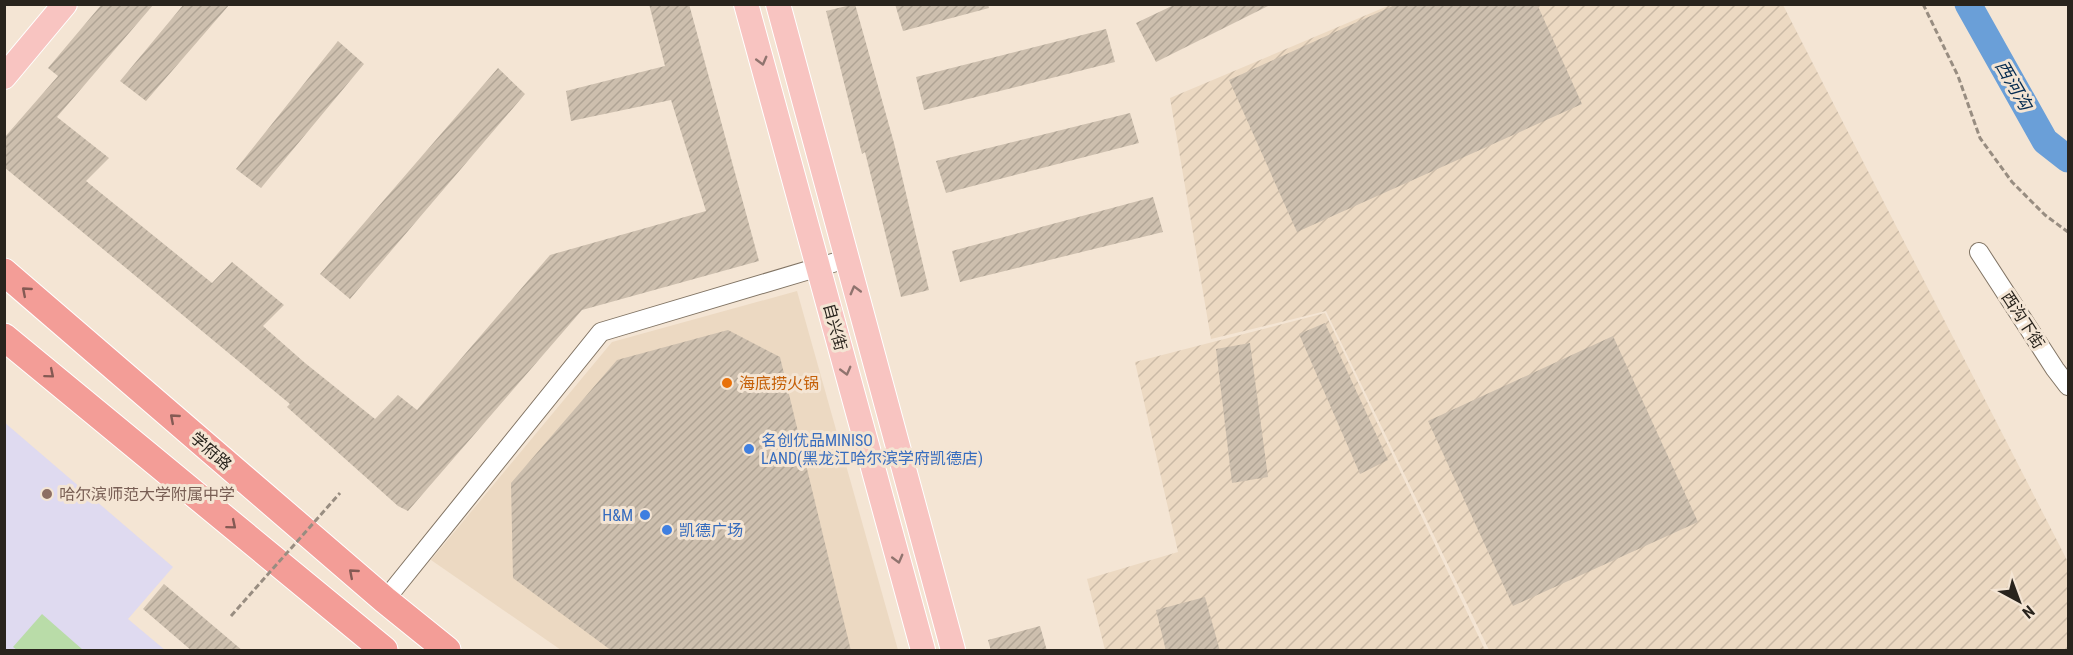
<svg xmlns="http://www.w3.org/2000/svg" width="2073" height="655" font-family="'Roboto Condensed','Noto Sans SC',sans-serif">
<defs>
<pattern id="industrial-furrows" width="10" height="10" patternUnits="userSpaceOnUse" patternTransform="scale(1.5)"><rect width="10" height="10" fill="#ecd9c2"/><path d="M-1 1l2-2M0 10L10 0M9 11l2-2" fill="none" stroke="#cabaa6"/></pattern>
<pattern id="building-hatch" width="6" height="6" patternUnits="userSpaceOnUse" patternTransform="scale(1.5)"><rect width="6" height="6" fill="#cdbfae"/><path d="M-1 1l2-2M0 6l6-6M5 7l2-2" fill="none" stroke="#b0a495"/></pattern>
</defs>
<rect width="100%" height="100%" fill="#f4e5d4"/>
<path fill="#ecd9c2" d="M 797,291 L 898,650 L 561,650 L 431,560 L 612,342 Z"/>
<path fill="url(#industrial-furrows)" d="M 1390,5 L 1783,5 L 2068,562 L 2068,650 L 1489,650 L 1326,311 L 1211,339 L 1170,98 Z
M 1325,313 L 1485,650 L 1105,650 L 1087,579 L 1178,552 L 1135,362 Z"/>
<path fill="#dfdaf0" d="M 4,422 L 173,567 L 128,619 L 165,650 L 5,650 Z"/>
<path fill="#b9dca8" d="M 42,614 L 83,650 L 17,650 L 13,647 Z"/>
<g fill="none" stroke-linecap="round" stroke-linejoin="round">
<path stroke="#6a9fd8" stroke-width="27" d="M 1968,4 L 2045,141 L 2068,159"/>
</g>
<path fill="url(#building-hatch)" d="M 102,4 L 154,4 L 57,117 L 109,158 L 86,181 L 212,283 L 232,262 L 284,305 L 263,326 L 305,363 L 375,419 L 398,395 L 417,410 L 550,255 L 706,211 L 671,100 L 571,121 L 566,91 L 665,66 L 649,4 L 689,4 L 759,261 L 582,310 L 408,511 L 398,506 L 287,407 L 290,404 L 4,167 L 4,138 L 58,76 L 48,68 Z
M 184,4 L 230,4 L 146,101 L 120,81 Z
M 855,4 L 894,143 L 929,290 L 901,297 L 865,152 L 862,154 L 826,11 Z
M 895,4 L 988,4 L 989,8 L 903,31 Z
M 1176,4 L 1272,4 L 1156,62 L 1136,23 Z
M 1397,4 L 1537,4 L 1582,104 L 1297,232 L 1229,80 Z
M 1106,29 L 1115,62 L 924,110 L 916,77 Z
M 338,41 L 364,64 L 261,188 L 236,169 Z
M 498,68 L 525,94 L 350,299 L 320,274 Z
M 1130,113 L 1139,143 L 946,193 L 936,161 Z
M 1153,197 L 1163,232 L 960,282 L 952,251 Z
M 1325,323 L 1388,460 L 1360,474 L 1299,334 Z
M 728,330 L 780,357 L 851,651 L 612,651 L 513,578 L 511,483 L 617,360 Z
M 1613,336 L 1698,522 L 1513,606 L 1428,421 Z
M 1250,343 L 1268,477 L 1232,483 L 1216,349 Z
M 164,584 L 243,651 L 192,651 L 143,609 Z
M 1205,597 L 1220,651 L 1166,651 L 1156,610 Z
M 1040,626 L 1047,651 L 991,651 L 988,640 Z"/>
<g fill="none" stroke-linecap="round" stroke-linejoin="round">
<defs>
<path id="minor" d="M 1979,252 L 2055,369 L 2068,386
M 385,600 L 601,332 L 846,259"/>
<path id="major" d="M 746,4 L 923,650
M 778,4 L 953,650
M 4,77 L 65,4"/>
<path id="highway" d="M 4,272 L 385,600 L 447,650
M 4,337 L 384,650"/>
</defs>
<use href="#minor" stroke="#817464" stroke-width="20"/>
<use href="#major" stroke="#fff" stroke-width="26"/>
<use href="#highway" stroke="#fff" stroke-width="29"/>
<path stroke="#988d81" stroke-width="3" stroke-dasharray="6 3" stroke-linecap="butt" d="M 1923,4 L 1958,76 L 1980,138 L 2012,182 L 2045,215 L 2068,232"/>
<use href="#minor" stroke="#fff" stroke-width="18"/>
<use href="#major" stroke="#f8c4c1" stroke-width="24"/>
<use href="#highway" stroke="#f39d97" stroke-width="27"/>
<path stroke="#988d81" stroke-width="3" stroke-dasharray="6 3" stroke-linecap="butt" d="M 231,616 L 340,493"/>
</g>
<defs><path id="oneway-chevron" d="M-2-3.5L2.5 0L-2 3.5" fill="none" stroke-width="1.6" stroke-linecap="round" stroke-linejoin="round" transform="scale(1.5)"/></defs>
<g stroke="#90746f">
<use href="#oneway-chevron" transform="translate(762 61) rotate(75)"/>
<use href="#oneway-chevron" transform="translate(855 290) rotate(-105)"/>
<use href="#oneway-chevron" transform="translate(846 371) rotate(75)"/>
<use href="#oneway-chevron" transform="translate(898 559) rotate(75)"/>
</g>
<g stroke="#845a54">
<use href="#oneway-chevron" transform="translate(26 291) rotate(-139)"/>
<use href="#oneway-chevron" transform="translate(50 374) rotate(40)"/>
<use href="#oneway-chevron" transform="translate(174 418) rotate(-139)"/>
<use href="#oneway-chevron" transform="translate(232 525) rotate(40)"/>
<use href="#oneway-chevron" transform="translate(353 573) rotate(-139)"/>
</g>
<circle fill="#e8710a" stroke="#f4e5d4" stroke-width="2" cx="727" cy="383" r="6"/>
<g fill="#3f7fe0" stroke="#f4e5d4" stroke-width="2">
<circle cx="749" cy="449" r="6"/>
<circle cx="645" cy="515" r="6"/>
<circle cx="667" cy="530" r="6"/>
</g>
<circle fill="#8d6e63" stroke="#f4e5d4" stroke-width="2" cx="47" cy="494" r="6"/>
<g text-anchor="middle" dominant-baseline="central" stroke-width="6" stroke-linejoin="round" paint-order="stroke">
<g font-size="16" fill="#29241d" stroke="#f4e5d4">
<text transform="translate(2023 320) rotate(57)">西沟下街</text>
<text transform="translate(835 327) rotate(75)">自兴街</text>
<text transform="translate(211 451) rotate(41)">学府路</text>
</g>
<g font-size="16" fill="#c56008" stroke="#f4e5d4" text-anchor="start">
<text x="739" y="383">海底捞火锅</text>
</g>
<g font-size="16" fill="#366cbe" stroke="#f4e5d4" text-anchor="start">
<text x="761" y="440">名创优品MINISO<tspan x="761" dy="18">LAND(黑龙江哈尔滨学府凯德店)</tspan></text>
<text x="633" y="515" text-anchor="end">H&amp;M</text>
<text x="679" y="530">凯德广场</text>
</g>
<g font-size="16" fill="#785e54" stroke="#f4e5d4" text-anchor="start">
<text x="59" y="494">哈尔滨师范大学附属中学</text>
</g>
<g font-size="18" font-style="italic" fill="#042b50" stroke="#f4e5d4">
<text transform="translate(2014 85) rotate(60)">西河沟</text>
</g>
</g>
<rect width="2073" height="655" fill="none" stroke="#29241d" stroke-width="12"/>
<g transform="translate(2019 601) rotate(139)" stroke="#f4e5d4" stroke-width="4.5" paint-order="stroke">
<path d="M0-4.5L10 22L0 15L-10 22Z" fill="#29241d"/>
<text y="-9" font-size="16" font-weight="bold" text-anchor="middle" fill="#29241d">N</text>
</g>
</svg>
